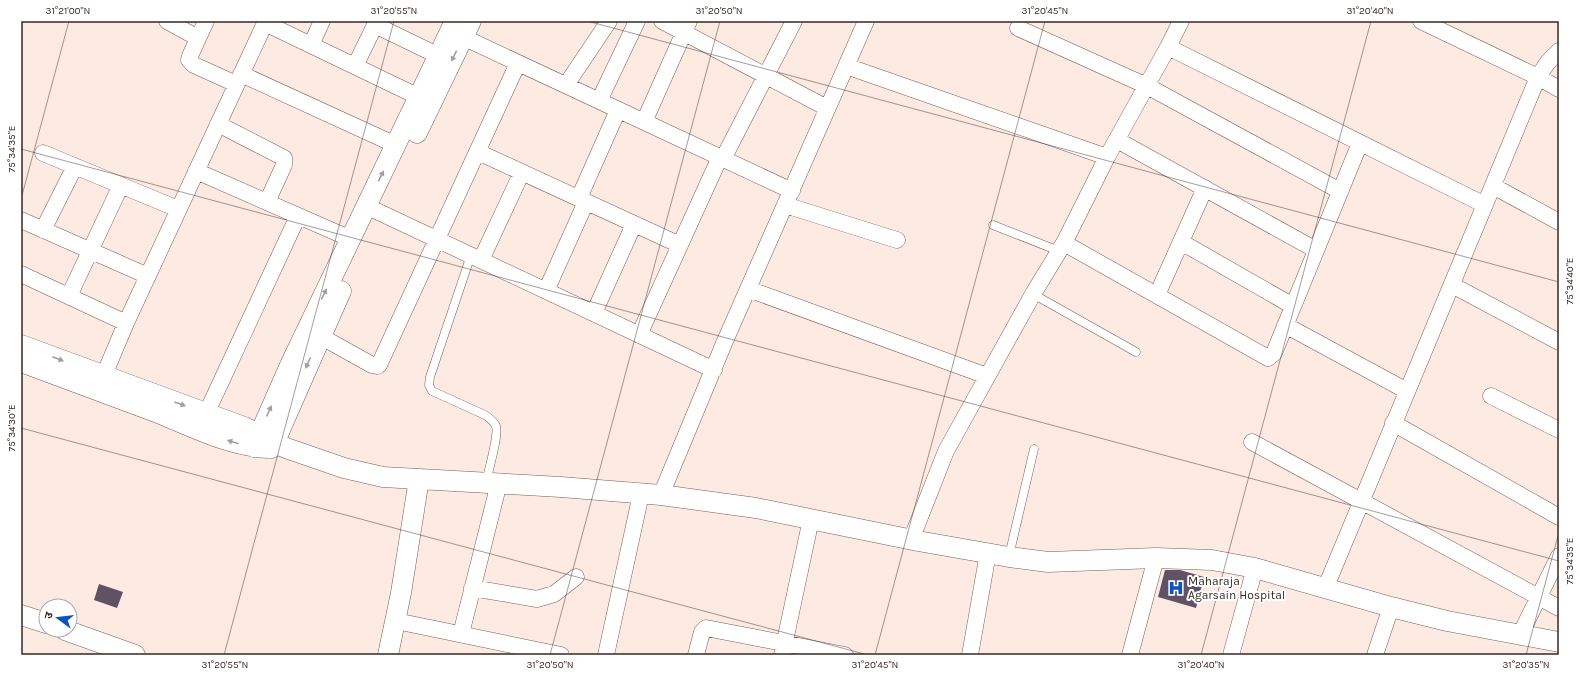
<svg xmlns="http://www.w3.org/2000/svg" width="1580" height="676" font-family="Karla,'Noto Sans Devanagari',sans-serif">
<rect width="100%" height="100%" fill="#fdeae2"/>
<path fill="#615165" d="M 1165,570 L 1180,570 L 1204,577 L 1196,608 L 1158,597 Z
M 99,584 L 123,592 L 117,608 L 94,600 Z"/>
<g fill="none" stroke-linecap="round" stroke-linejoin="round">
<defs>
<path id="service" d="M 993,225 L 1059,251
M 471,255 L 430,377 L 429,385 L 432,391 L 485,415 C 489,418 494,421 496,426 C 499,436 488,471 486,483
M 1033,294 L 1136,352
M 1009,556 L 1034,449"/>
<path id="minor" d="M 167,21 L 198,38
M 206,21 L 190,56 L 189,60 L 194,65 L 236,84
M 662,21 L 827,108
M 1421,21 L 1538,77 L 1559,89
M 265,23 L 419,97
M 375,25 L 439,56
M 1018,28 L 1147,86 L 1340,191
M 454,33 L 792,191
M 311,45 L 322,21
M 1168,47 L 1485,205
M 355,66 L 377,21
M 846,66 L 1107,157
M 241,74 L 396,145
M 566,85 L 609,21
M 599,101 L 637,21
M 644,122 L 689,21
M 218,124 L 284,158 L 284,165 L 267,202
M 1117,140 L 1316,250
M 478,152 L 680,245
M 43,153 L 178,209
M 723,159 L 794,21
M 196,171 L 351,239
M 1493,186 L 1559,222
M 579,198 L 618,110
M 785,205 L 897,240
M 366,206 L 714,370
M 21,220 L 148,276
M 43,230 L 75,166
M 1181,242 L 1293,306
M 1064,243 L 1268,358 L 1274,353 L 1360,143
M 481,260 L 522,172
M 21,274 L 126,323
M 1452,285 L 1559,342
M 748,289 L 987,376
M 546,291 L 586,202
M 1157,295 L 1205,188
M 69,296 L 121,185
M 594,313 L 634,224
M 1285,325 L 1407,391
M 639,335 L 720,157
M 320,336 L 372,365 L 377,366 L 379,365 L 518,63
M 99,387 L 126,323 L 266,21
M 1491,396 L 1559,430
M 206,414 L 298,216
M 1393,423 L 1559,517
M 1252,442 L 1559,608
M 661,495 L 725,341 L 866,21
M 911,540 L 946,451 L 1033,294 L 1064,243 L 1107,157 L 1168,47 L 1181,21
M 472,588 L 537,599 L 554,594 L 576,577
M 1325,589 L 1538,77 L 1548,62 L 1559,51
M 396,621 L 561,655
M 461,634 L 499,483
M 1520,635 L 1559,556
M 606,655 L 641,494
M 696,655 L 702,632 L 706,628 L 845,655
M 782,655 L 811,519
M 970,655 L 988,553
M 1130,655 L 1156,558
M 1231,655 L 1255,568
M 1375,655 L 1391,607"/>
<path id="tertiary" d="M 417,133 L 471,21
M 21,345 L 244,427 L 286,448 L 344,468 L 383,477 L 561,487 L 661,495 L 756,508 L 918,541 L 1009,557 L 1048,562 L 1156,558 L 1212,560 L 1255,568 L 1391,607 L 1447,621 L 1559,642
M 21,362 C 67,379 113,396 158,413 C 193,427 229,446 268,448
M 254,447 L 291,363 L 455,21
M 272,448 L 341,291
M 21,615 L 46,623
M 65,630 L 135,655
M 388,655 L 401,593 L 419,479"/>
</defs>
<use href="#service" stroke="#795e53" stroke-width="9"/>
<use href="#minor" stroke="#795e53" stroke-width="17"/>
<use href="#tertiary" stroke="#795e53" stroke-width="21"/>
<use href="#service" stroke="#fff" stroke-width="8"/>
<use href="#minor" stroke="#fff" stroke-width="16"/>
<use href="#tertiary" stroke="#fff" stroke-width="20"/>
</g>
<defs><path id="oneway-solid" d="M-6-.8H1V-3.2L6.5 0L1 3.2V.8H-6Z"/></defs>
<g fill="#a49e9c">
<use href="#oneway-solid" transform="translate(454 56) rotate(116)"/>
<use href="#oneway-solid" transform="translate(381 176) rotate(-64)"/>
<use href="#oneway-solid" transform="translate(324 294) rotate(-64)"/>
<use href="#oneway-solid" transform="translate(58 359) rotate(21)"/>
<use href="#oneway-solid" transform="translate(308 363) rotate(114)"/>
<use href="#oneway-solid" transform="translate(180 404) rotate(20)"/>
<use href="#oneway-solid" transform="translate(269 411) rotate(-66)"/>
<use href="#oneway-solid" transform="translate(233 442) rotate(-162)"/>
</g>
<path fill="none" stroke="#342823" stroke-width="1" stroke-opacity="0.45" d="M 587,21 L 1559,282M 21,149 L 1559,561M 21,199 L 69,21M 21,428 L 868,655M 224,655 L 394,21M 550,655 L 720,21M 875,655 L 1045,21M 1201,655 L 1371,21M 1526,655 L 1559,532"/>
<defs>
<symbol id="hospital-bare" viewBox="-9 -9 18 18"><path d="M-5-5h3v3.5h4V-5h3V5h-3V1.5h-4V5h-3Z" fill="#0954be" stroke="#fff" stroke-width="2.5" paint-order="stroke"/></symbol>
</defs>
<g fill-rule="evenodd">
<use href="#hospital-bare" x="1165" y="577" width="22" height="22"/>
</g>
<g text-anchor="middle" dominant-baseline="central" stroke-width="4" stroke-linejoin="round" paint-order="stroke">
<g font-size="12" fill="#342823" stroke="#fff" text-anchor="start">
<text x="1188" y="581">Maharaja<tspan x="1188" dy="14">Agarsain Hospital</tspan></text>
</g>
</g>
<rect width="1580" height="676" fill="none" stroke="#ffffff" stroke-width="44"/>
<g transform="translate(58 618) rotate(285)"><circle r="19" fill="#ffffff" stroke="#aea9a7"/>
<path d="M0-3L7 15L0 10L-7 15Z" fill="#0954be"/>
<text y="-6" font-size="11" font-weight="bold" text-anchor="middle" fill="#342823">उ</text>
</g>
<rect x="22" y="22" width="1536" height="632" fill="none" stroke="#342823" stroke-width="1.5"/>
<g font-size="10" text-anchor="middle" fill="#342823">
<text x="68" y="14">31°21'00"N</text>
<text x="394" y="14">31°20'55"N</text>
<text x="719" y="14">31°20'50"N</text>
<text x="1045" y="14">31°20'45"N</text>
<text x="1370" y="14">31°20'40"N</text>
<text transform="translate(11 149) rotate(-90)" y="4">75°34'35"E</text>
<text transform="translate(1569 281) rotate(-90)" y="4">75°34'40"E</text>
<text transform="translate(11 428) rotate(-90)" y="4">75°34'30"E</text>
<text transform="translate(1569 561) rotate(-90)" y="4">75°34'35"E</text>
<text x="225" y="668">31°20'55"N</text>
<text x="550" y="668">31°20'50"N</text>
<text x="875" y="668">31°20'45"N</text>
<text x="1201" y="668">31°20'40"N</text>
<text x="1526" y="668">31°20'35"N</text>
</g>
</svg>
